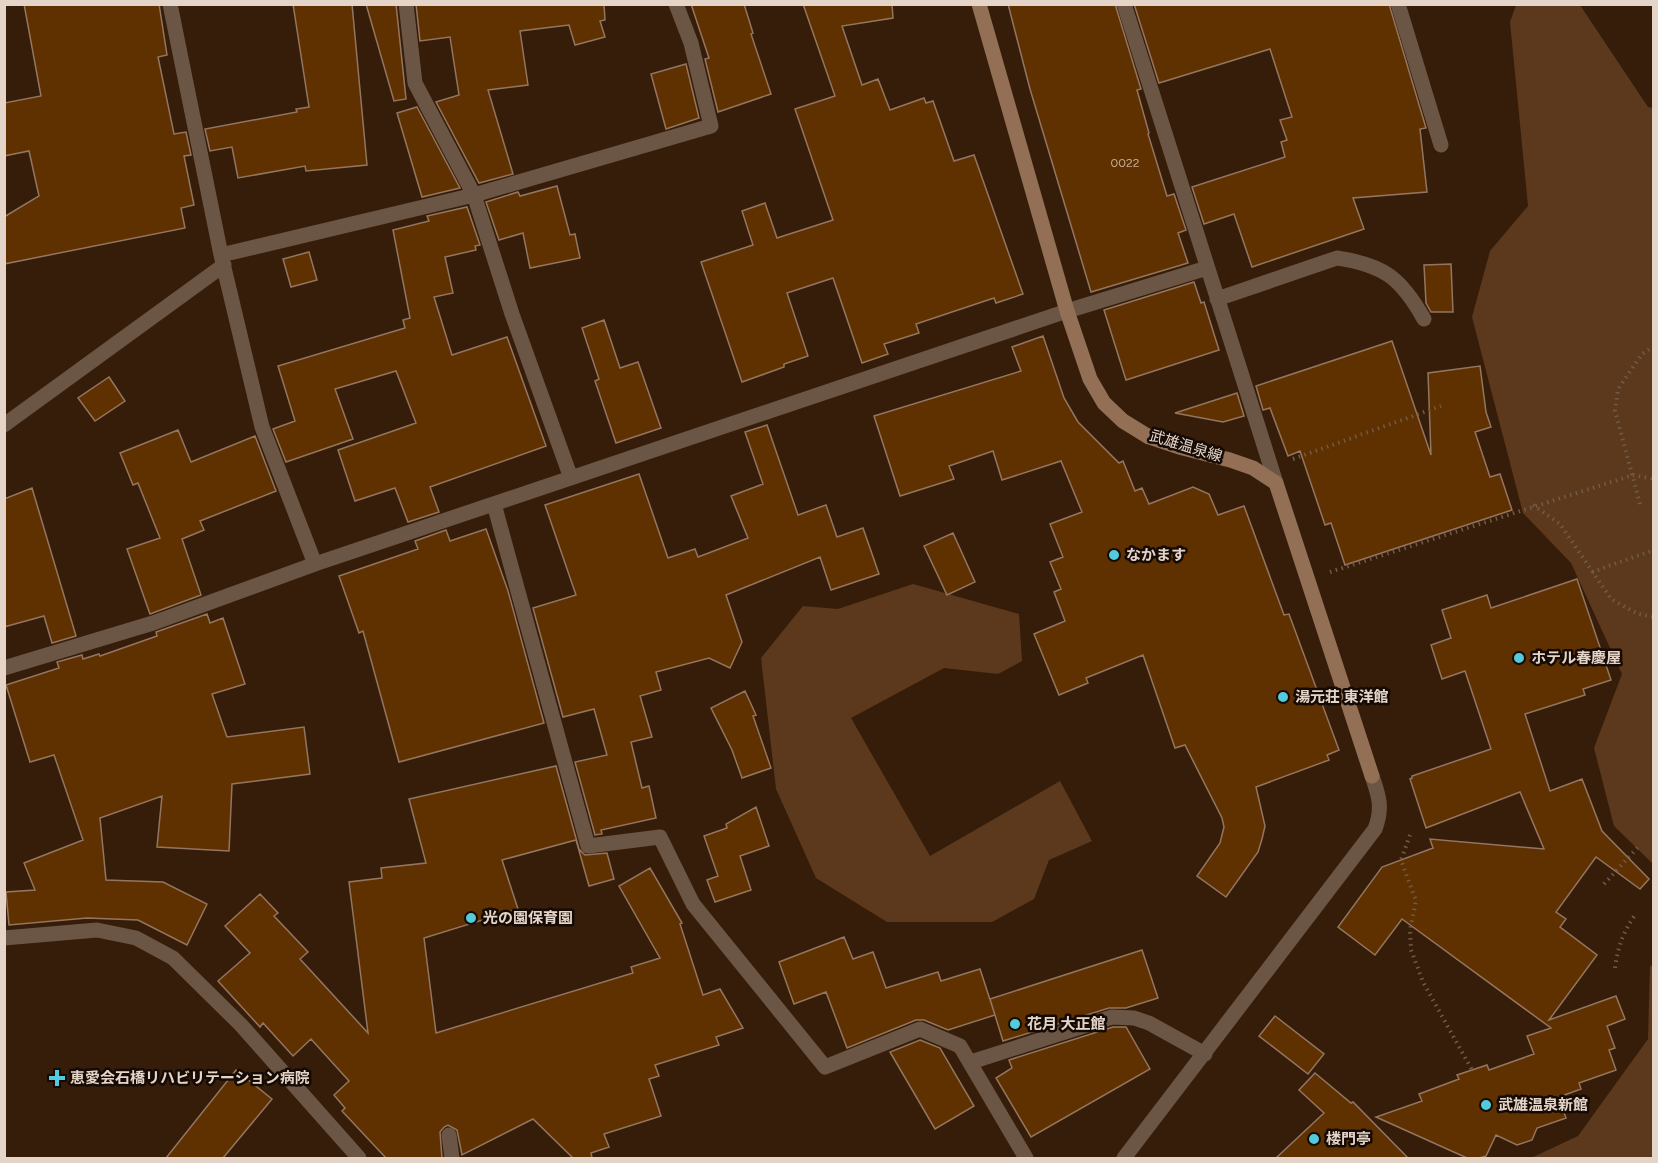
<svg xmlns="http://www.w3.org/2000/svg" width="1658" height="1163" font-family="Figtree,'Noto Sans JP',sans-serif">
<rect width="100%" height="100%" fill="#351d09"/>
<path fill="#5c391c" d="M 1516,5 L 1580,5 L 1648,107 L 1653,108 L 1653,864 L 1614,826 L 1594,748 L 1622,674 L 1571,563 L 1523,513 L 1472,317 L 1490,251 L 1528,206 L 1510,22 Z
M 913,584 L 1019,614 L 1022,661 L 998,674 L 944,668 L 851,718 L 930,856 L 1060,781 L 1092,841 L 1049,860 L 1034,899 L 992,922 L 887,922 L 816,878 L 776,789 L 761,658 L 803,606 L 838,609 Z
M 1653,965 L 1653,1158 L 1531,1158 L 1578,1136 L 1648,1039 L 1650,966 Z"/>
<path fill="#5f3000" stroke="#947660" stroke-width="1.5" d="M 24,4 L 159,4 L 167,55 L 158,57 L 174,134 L 186,132 L 191,155 L 184,156 L 194,205 L 181,208 L 185,228 L 4,264 L 4,217 L 39,196 L 29,151 L 4,156 L 4,103 L 41,96 Z
M 293,4 L 352,4 L 367,165 L 306,171 L 305,166 L 238,178 L 232,147 L 210,151 L 205,129 L 297,112 L 296,109 L 309,107 Z
M 366,4 L 396,4 L 406,99 L 394,101 Z
M 416,4 L 604,4 L 605,20 L 600,21 L 605,37 L 575,45 L 569,25 L 520,31 L 528,85 L 488,90 L 513,174 L 479,183 L 436,102 L 459,95 L 450,37 L 420,41 Z
M 691,4 L 744,4 L 753,33 L 751,34 L 771,94 L 718,112 L 705,59 L 709,58 Z
M 803,4 L 892,4 L 893,18 L 842,26 L 862,85 L 878,79 L 890,110 L 924,98 L 926,103 L 933,101 L 954,161 L 974,155 L 1023,294 L 996,303 L 994,298 L 916,324 L 919,333 L 884,344 L 888,354 L 862,363 L 833,278 L 787,293 L 808,356 L 784,364 L 784,367 L 742,382 L 701,262 L 753,245 L 742,211 L 765,203 L 777,238 L 833,220 L 795,109 L 835,96 Z
M 1008,4 L 1115,4 L 1141,89 L 1137,90 L 1149,133 L 1148,134 L 1167,196 L 1174,194 L 1186,230 L 1178,233 L 1188,263 L 1091,292 L 1030,89 Z
M 1134,4 L 1389,4 L 1426,128 L 1420,129 L 1427,192 L 1353,198 L 1364,229 L 1252,267 L 1234,214 L 1204,224 L 1192,187 L 1285,157 L 1281,142 L 1287,140 L 1280,120 L 1292,117 L 1270,49 L 1159,83 Z
M 686,64 L 699,118 L 666,129 L 651,74 Z
M 417,107 L 460,188 L 422,197 L 397,113 Z
M 557,186 L 570,235 L 575,234 L 580,258 L 530,268 L 523,233 L 499,240 L 486,202 L 518,192 L 520,196 Z
M 467,207 L 480,245 L 475,246 L 476,250 L 445,257 L 453,293 L 434,297 L 452,355 L 507,337 L 546,446 L 430,487 L 439,512 L 408,522 L 395,488 L 355,501 L 338,450 L 416,423 L 396,371 L 335,389 L 353,439 L 286,462 L 273,429 L 295,421 L 278,366 L 405,328 L 403,320 L 410,318 L 393,230 L 429,221 L 427,216 Z
M 309,252 L 317,280 L 291,287 L 283,259 Z
M 1451,264 L 1453,312 L 1431,312 L 1426,303 L 1424,265 Z
M 1194,282 L 1201,303 L 1204,302 L 1219,350 L 1126,380 L 1104,310 Z
M 604,320 L 620,368 L 638,362 L 661,428 L 616,443 L 595,381 L 599,379 L 582,328 Z
M 1043,336 L 1064,398 L 1078,422 L 1119,463 L 1123,461 L 1135,491 L 1142,488 L 1149,504 L 1193,487 L 1209,494 L 1218,515 L 1244,506 L 1284,615 L 1289,614 L 1339,750 L 1327,755 L 1329,760 L 1256,787 L 1265,826 L 1262,839 L 1258,852 L 1226,897 L 1197,876 L 1220,843 L 1224,827 L 1222,818 L 1185,745 L 1175,748 L 1143,655 L 1086,678 L 1088,683 L 1059,695 L 1034,634 L 1065,621 L 1054,592 L 1061,589 L 1050,562 L 1063,557 L 1050,524 L 1082,512 L 1061,461 L 1002,480 L 993,451 L 949,466 L 954,479 L 900,496 L 874,416 L 1021,371 L 1012,347 Z
M 1392,341 L 1431,455 L 1428,373 L 1480,366 L 1486,412 L 1491,427 L 1475,432 L 1490,477 L 1500,474 L 1512,510 L 1345,565 L 1331,523 L 1325,525 L 1300,451 L 1288,456 L 1270,408 L 1263,410 L 1256,386 Z
M 109,377 L 125,401 L 95,421 L 78,398 Z
M 1237,393 L 1244,416 L 1223,422 L 1175,413 Z
M 767,425 L 798,515 L 826,505 L 837,537 L 863,528 L 879,574 L 831,590 L 820,557 L 726,595 L 742,642 L 730,668 L 709,658 L 656,672 L 661,690 L 640,696 L 652,737 L 631,742 L 642,788 L 649,786 L 656,818 L 601,830 L 602,834 L 595,835 L 575,762 L 607,755 L 594,709 L 563,717 L 533,608 L 576,595 L 545,505 L 639,474 L 668,558 L 695,549 L 698,557 L 748,538 L 731,496 L 763,484 L 745,432 Z
M 178,430 L 191,462 L 255,436 L 276,491 L 200,521 L 204,530 L 182,539 L 201,595 L 150,614 L 127,549 L 160,538 L 138,483 L 133,485 L 120,453 Z
M 32,488 L 76,636 L 52,643 L 44,616 L 4,627 L 4,499 Z
M 486,529 L 508,591 L 544,723 L 399,762 L 363,631 L 359,633 L 339,576 L 418,549 L 415,541 L 446,530 L 450,541 Z
M 953,533 L 975,582 L 947,595 L 924,546 Z
M 1577,579 L 1611,680 L 1583,689 L 1585,695 L 1525,714 L 1550,791 L 1582,779 L 1602,831 L 1649,879 L 1640,889 L 1596,857 L 1556,912 L 1566,919 L 1560,927 L 1597,955 L 1549,1020 L 1616,996 L 1625,1019 L 1607,1026 L 1615,1048 L 1609,1050 L 1616,1070 L 1579,1083 L 1581,1089 L 1559,1097 L 1566,1118 L 1537,1128 L 1532,1140 L 1517,1145 L 1496,1135 L 1486,1156 L 1479,1158 L 1467,1158 L 1376,1117 L 1422,1101 L 1419,1094 L 1459,1079 L 1457,1075 L 1487,1065 L 1489,1070 L 1534,1054 L 1527,1036 L 1551,1028 L 1402,919 L 1375,955 L 1338,927 L 1382,867 L 1433,848 L 1430,839 L 1544,849 L 1520,792 L 1426,828 L 1410,779 L 1412,778 L 1412,776 L 1491,749 L 1465,671 L 1442,679 L 1431,645 L 1451,638 L 1442,610 L 1487,595 L 1491,608 Z
M 207,614 L 210,623 L 223,618 L 245,684 L 212,694 L 227,737 L 304,727 L 310,774 L 232,784 L 229,851 L 157,847 L 162,796 L 100,818 L 106,880 L 163,882 L 207,904 L 187,945 L 138,920 L 87,918 L 9,925 L 6,892 L 35,890 L 24,863 L 83,840 L 54,755 L 30,762 L 6,685 L 59,668 L 57,662 L 82,655 L 83,659 L 99,654 L 100,656 L 157,636 L 156,632 Z
M 745,691 L 756,715 L 753,716 L 771,768 L 742,778 L 732,750 L 711,708 Z
M 556,766 L 579,849 L 585,855 L 607,853 L 614,879 L 589,886 L 576,840 L 502,860 L 518,909 L 424,938 L 436,1033 L 633,973 L 631,967 L 660,958 L 619,886 L 650,868 L 682,923 L 680,924 L 703,995 L 720,989 L 743,1028 L 716,1037 L 719,1045 L 655,1065 L 659,1076 L 649,1079 L 661,1116 L 604,1134 L 609,1147 L 591,1153 L 592,1158 L 573,1158 L 533,1119 L 462,1155 L 457,1130 L 448,1125 L 444,1127 L 440,1132 L 442,1158 L 386,1158 L 342,1111 L 345,1108 L 334,1095 L 349,1081 L 311,1039 L 293,1056 L 263,1023 L 260,1027 L 218,981 L 250,953 L 225,926 L 260,894 L 278,913 L 274,916 L 308,952 L 300,959 L 368,1033 L 349,882 L 382,878 L 381,868 L 426,863 L 409,799 Z
M 756,807 L 769,846 L 740,856 L 751,890 L 715,902 L 707,880 L 718,876 L 704,836 L 727,828 L 726,824 Z
M 844,937 L 853,959 L 873,952 L 886,988 L 938,972 L 941,981 L 980,969 L 995,1015 L 948,1030 L 924,1020 L 916,1020 L 847,1048 L 826,992 L 794,1004 L 779,962 Z
M 1142,950 L 1158,998 L 1126,1008 L 1109,1008 L 1003,1041 L 990,999 Z
M 1275,1016 L 1324,1054 L 1308,1074 L 1259,1036 Z
M 1113,1027 L 1126,1027 L 1150,1069 L 1031,1137 L 996,1078 L 1012,1068 L 1009,1060 Z
M 920,1040 L 940,1048 L 974,1106 L 935,1129 L 890,1052 Z
M 236,1070 L 272,1099 L 223,1158 L 166,1158 Z
M 1315,1073 L 1351,1103 L 1353,1102 L 1408,1158 L 1276,1158 L 1324,1113 L 1299,1090 Z"/>
<g fill="none" stroke-linecap="round" stroke-linejoin="round">
<path stroke="#705b49" stroke-width="4" stroke-dasharray="1.5 4.5" stroke-linecap="butt" d="M 1293,459 L 1441,406
M 1640,504 L 1615,411 L 1618,389 L 1642,354 L 1654,346
M 1533,505 L 1560,524 L 1611,599 L 1638,614 L 1654,617
M 1330,572 L 1633,475 L 1654,479
M 1592,572 L 1654,550
M 1410,835 L 1401,860 L 1416,901 L 1410,930 L 1411,950 L 1423,982 L 1472,1070
M 1604,884 L 1640,845
M 1615,968 C 1618,947 1623,932 1635,915"/>
<path stroke="#6b5544" stroke-width="15" d="M 1398,4 L 1441,145
M 449,1135 L 452,1158"/>
<path stroke="#6b5544" stroke-width="15" d="M 170,4 L 221,255 L 262,427 L 315,564
M 406,4 L 415,83 L 474,195 L 512,314 L 571,478
M 1124,4 L 1276,483
M 221,255 L 474,195 L 711,126 L 691,43 L 676,4
M 1217,299 L 1337,258 C 1384,265 1401,278 1424,319
M 4,425 L 224,265
M 494,504 L 588,846 L 660,837 L 693,904 L 825,1067 L 920,1029 L 960,1046 L 1026,1158
M 4,668 L 153,623 L 315,564 L 1067,311 L 1207,268
M 4,938 L 97,930 L 136,938 L 173,958 L 241,1025 L 359,1158
M 971,1062 L 1112,1017 L 1134,1018 L 1149,1023 L 1205,1054"/>
<path stroke="#6b5544" stroke-width="15" d="M 1124,1158 L 1375,829 C 1383,808 1379,796 1372,776"/>
<path stroke="#937055" stroke-width="15" d="M 979,4 L 1067,311 L 1090,379 L 1104,403 L 1123,421 L 1149,437 L 1179,447 L 1230,460 L 1253,468 L 1276,483 L 1372,776"/>
</g>
<g fill="#53cbdc" stroke="#150a04" stroke-width="2">
<circle cx="1114" cy="555" r="6"/>
<circle cx="1519" cy="658" r="6"/>
<circle cx="1283" cy="697" r="6"/>
<circle cx="471" cy="918" r="6"/>
<circle cx="1015" cy="1024" r="6"/>
<path d="M54 1069h6v6h6v6h-6v6h-6v-6h-6v-6h6z"/>
<circle cx="1486" cy="1105" r="6"/>
<circle cx="1314" cy="1139" r="6"/>
</g>
<g text-anchor="middle" dominant-baseline="central" stroke-width="5" stroke-linejoin="round" paint-order="stroke">
<g font-size="12" fill="#c4ac97">
<text x="1125" y="163">0022</text>
</g>
<g font-size="15" fill="#e5d5c9" stroke="#150a04">
<text transform="translate(1186 446) rotate(17)">武雄温泉線</text>
</g>
<g font-size="15" font-weight="bold" fill="#e5d5c9" stroke="#150a04" text-anchor="start">
<text x="1126" y="555">なかます</text>
<text x="1531" y="658">ホテル春慶屋</text>
<text x="1295" y="697">湯元荘 東洋館</text>
<text x="483" y="918">光の園保育園</text>
<text x="1027" y="1024">花月 大正館</text>
<text x="70" y="1078">恵愛会石橋リハビリテーション病院</text>
<text x="1498" y="1105">武雄温泉新館</text>
<text x="1326" y="1139">楼門亭</text>
</g>
</g>
<rect width="1658" height="1163" fill="none" stroke="#e5d5c9" stroke-width="12"/>
</svg>
